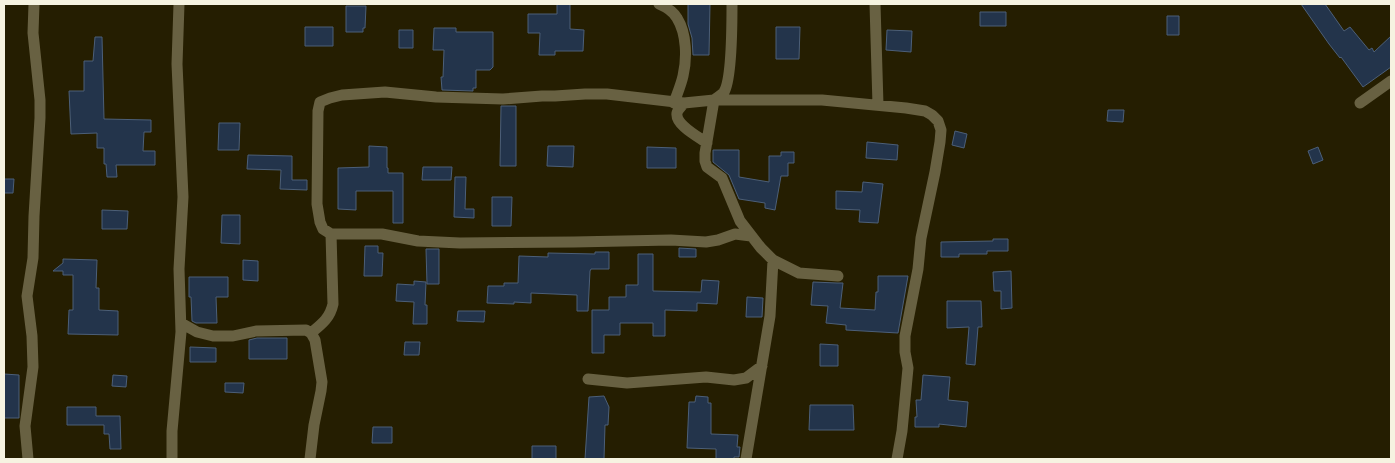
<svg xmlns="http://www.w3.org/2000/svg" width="1395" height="463" font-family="Arial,sans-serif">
<rect width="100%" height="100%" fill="#251e01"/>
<path fill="#23344b" stroke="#4c5f78" d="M 557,4 L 570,4 L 570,29 L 584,30 L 583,51 L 555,51 L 555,55 L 539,55 L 540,33 L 528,33 L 528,14 L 557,14 Z
M 688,4 L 710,4 L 709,55 L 693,55 L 692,38 L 688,24 Z
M 1301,4 L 1325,4 L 1344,31 L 1350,27 L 1369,50 L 1372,48 L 1374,52 L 1391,36 L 1391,67 L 1363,87 L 1341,57 L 1340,58 L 1329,44 Z
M 346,6 L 366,6 L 365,28 L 363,28 L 363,32 L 346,32 Z
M 980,12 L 1006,12 L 1006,26 L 980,26 Z
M 1167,16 L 1179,16 L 1179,35 L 1167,35 Z
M 305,27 L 333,27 L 333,46 L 305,46 Z
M 776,27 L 800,27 L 799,59 L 776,59 Z
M 434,28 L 456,28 L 456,32 L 493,32 L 493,67 L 490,70 L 476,70 L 476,88 L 473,88 L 473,91 L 442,90 L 441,77 L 443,77 L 444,50 L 433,50 Z
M 399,30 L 413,30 L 413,48 L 399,48 Z
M 887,30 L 912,31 L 911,52 L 886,50 Z
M 95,37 L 102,37 L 104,119 L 151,120 L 151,132 L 144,132 L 143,151 L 155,151 L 155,165 L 116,165 L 117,177 L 107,177 L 106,164 L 104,164 L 104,148 L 97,148 L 97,133 L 71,134 L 69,91 L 84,91 L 84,61 L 93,61 Z
M 501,106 L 516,106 L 516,166 L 500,166 Z
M 1108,110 L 1124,110 L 1123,122 L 1107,121 Z
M 219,123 L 240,123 L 239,150 L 218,150 Z
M 955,131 L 967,134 L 964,148 L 952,145 Z
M 867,142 L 898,145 L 897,160 L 866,158 Z
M 369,146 L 387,147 L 387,168 L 388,168 L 388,173 L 403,173 L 403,223 L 393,223 L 393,191 L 356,191 L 356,210 L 338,209 L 338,168 L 369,167 Z
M 548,146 L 574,146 L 573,167 L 547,166 Z
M 647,147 L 676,148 L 676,168 L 647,168 Z
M 1318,147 L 1323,160 L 1313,164 L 1308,151 Z
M 713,150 L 739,150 L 739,177 L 769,182 L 769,156 L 781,156 L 781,152 L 794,152 L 794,163 L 788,163 L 788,176 L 781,176 L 775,210 L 765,208 L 765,203 L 739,199 L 729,175 L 713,162 Z
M 248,155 L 292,156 L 292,180 L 307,180 L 307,190 L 280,189 L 281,170 L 247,169 Z
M 423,167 L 452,167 L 451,180 L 422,180 Z
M 455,177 L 466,177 L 465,209 L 474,209 L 474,218 L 454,217 Z
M 4,179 L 14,179 L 13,193 L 4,193 Z
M 863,182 L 883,184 L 878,223 L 859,222 L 860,210 L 836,209 L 836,191 L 862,192 Z
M 492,197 L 512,197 L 511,226 L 492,226 Z
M 102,210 L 128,211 L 127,229 L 102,229 Z
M 222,215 L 240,215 L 240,244 L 221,243 Z
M 993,239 L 1008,239 L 1008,251 L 987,251 L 987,254 L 959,254 L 959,257 L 941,257 L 941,242 L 993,241 Z
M 365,246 L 378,246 L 378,253 L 383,253 L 382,276 L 364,276 Z
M 679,248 L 696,249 L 696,257 L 679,257 Z
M 426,249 L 439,249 L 439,284 L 427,284 Z
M 595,252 L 609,252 L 609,269 L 591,269 L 590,271 L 588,311 L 577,311 L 577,295 L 531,293 L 531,303 L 514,302 L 514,304 L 487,303 L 488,286 L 504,286 L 504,283 L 518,283 L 519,256 L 548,257 L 548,253 L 595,254 Z
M 638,254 L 653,254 L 653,291 L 701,292 L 702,280 L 719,281 L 717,304 L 697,303 L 697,311 L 665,310 L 665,336 L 653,336 L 653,323 L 620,323 L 620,335 L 604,335 L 604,353 L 592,353 L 592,310 L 609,310 L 609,297 L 626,297 L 626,285 L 638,285 Z
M 63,259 L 97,260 L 96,288 L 99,288 L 99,310 L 118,311 L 118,335 L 68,334 L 69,310 L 73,310 L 73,275 L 63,275 L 63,271 L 53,271 L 63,263 Z
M 243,260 L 258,261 L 258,281 L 243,280 Z
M 1011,271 L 1012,308 L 1001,309 L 1001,291 L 994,291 L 993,272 Z
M 878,276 L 908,276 L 898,333 L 846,330 L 846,325 L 826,323 L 828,306 L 811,305 L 813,282 L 837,283 L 843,283 L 840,308 L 875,310 L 876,292 L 878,292 Z
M 189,277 L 228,277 L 228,297 L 216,297 L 217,323 L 196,323 L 192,321 L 191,297 L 189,297 Z
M 414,281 L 426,282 L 425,305 L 427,305 L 427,324 L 413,324 L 414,302 L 396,301 L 397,284 L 414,285 Z
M 747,297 L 763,298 L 762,317 L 746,317 Z
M 947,301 L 981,301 L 982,327 L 978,327 L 975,365 L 966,364 L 969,327 L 947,328 Z
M 458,311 L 485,311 L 484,322 L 457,321 Z
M 257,338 L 287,338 L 287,359 L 249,359 L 249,340 Z
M 405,342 L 420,342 L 419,355 L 404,355 Z
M 820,344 L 838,345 L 838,366 L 820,366 Z
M 190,347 L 216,348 L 216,362 L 190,362 Z
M 4,374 L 19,375 L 19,418 L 4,418 Z
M 113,375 L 127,376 L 126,387 L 112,386 Z
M 923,375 L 950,377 L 948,400 L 968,402 L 966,427 L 939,424 L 939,427 L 915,427 L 915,417 L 917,417 L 916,400 L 921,400 Z
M 225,383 L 244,383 L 243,393 L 225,392 Z
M 604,396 L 609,407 L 608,425 L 605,425 L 604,459 L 585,459 L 589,397 Z
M 696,396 L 708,397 L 708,403 L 711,403 L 711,434 L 738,435 L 737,447 L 740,447 L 739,457 L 734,457 L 734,459 L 716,459 L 716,449 L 687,448 L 689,402 L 695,402 Z
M 810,405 L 853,405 L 854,430 L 809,430 Z
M 67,407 L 96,407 L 96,416 L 120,416 L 121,449 L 110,449 L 109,434 L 104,434 L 104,425 L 67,425 Z
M 373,427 L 392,427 L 392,443 L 372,443 Z
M 532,446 L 556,446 L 556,459 L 532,459 Z"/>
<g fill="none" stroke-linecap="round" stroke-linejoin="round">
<path stroke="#686142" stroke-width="11" d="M 659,4 C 666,7 673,11 677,18 C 687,34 687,59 683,76 C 681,85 677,94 674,103
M 732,4 C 732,21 732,79 724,92 C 722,95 717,97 714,100 L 705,153 L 705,161 L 707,167 L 722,178 L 740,221 L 761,248 L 773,260 L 799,273 L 838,276
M 875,4 L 878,105
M 684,103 C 682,106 678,109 677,113 C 675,125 699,137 707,143
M 1360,103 L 1391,81
M 751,236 L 735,234 L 718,240 L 706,242 L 671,240 L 574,242 L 460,243 L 418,241 L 382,234 L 331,234 L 323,229 L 320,222 L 317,204 L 318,111 L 320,102 L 330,98 L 342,95 L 385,92 L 436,97 L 503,99 L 542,96 L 555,96 L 585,94 L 607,94 L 684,103 L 714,100 L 822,100 L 906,108 L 925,111 L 932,115 L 938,121 L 941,130 L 940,142 L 935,172 L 921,238 L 918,269 L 905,336 L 905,352 L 908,368 L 902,431 L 897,459
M 181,323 L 197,332 L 213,336 L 233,336 L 256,331 L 306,330 L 311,333 L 315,340 L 322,382 L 321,391 L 314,425 L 310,459
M 311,333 C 322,324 330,318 333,304 L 331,234
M 588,379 L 627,383 L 706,377 L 734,380 L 746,378 L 762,366
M 28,459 L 25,426 L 33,367 L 32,336 L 27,296 L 33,258 L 34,216 L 40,118 L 40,100 L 33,33 L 34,4
M 172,459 L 172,431 L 181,332 L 179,269 L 183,197 L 177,64 L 179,4
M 746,459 L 770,316 L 773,260"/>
</g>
<rect width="1395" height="463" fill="none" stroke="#f6f3e1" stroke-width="10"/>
</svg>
